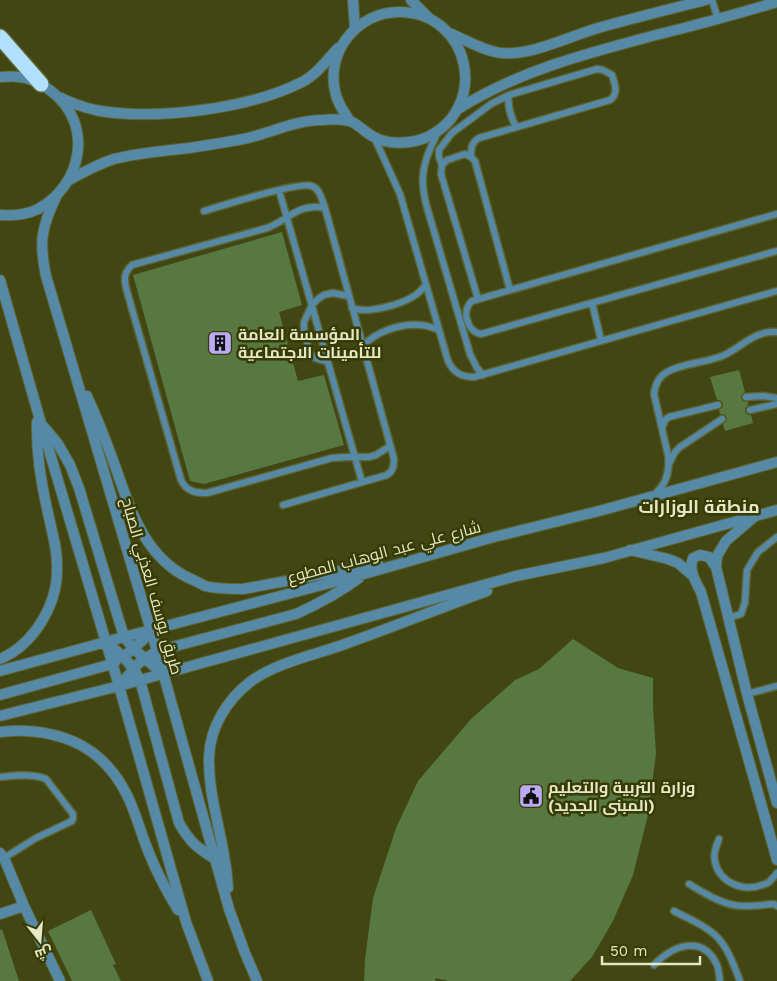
<svg xmlns="http://www.w3.org/2000/svg" width="777" height="981" font-family="'Work Sans',Cairo,sans-serif">
<rect width="100%" height="100%" fill="#414612"/>
<path fill="#577840" d="M 282,232 L 302,305 L 279,312 L 298,381 L 324,375 L 344,445 L 204,484 L 190,481 L 133,275 Z
M 739,370 L 745,392 L 742,394 L 741,398 L 743,401 L 748,402 L 748,405 L 745,408 L 745,412 L 748,415 L 751,415 L 753,423 L 725,431 L 723,424 L 726,422 L 727,418 L 725,415 L 720,414 L 719,410 L 723,407 L 723,403 L 720,400 L 717,400 L 710,377 Z
M 573,639 L 618,668 L 653,678 L 653,706 L 656,753 L 649,811 L 633,875 L 613,921 L 592,957 L 570,981 L 449,981 L 435,978 L 436,981 L 364,981 L 365,959 L 373,898 L 396,828 L 418,781 L 471,719 L 515,680 L 539,669 Z
M 91,910 L 116,964 L 113,965 L 121,981 L 72,981 L 48,931 Z
M 2,929 L 19,981 L 0,981 L 0,930 Z"/>
<g fill="none" stroke-linecap="round" stroke-linejoin="round">
<defs>
<path id="service" d="M 712,0 L 718,19
M 509,95 C 507,107 511,117 516,127
M 439,130 C 432,144 424,160 423,176 C 422,185 424,195 426,204 L 470,354 L 477,368 L 483,375
M 375,139 L 400,194 L 448,361 C 454,373 461,377 474,377 L 777,291
M 442,165 L 439,157 L 439,150 L 452,133 L 491,104 L 509,95 L 597,69 L 603,70 L 612,75 C 615,85 619,93 610,100 L 479,138 C 471,143 471,148 471,157
M 279,190 L 362,482
M 325,208 C 298,203 290,219 267,228 L 132,265 C 124,273 124,277 126,288 L 181,480 C 186,491 195,493 207,493 L 332,458 L 348,457 L 369,457 L 376,455 L 390,446
M 204,211 C 221,206 299,181 312,186 C 320,189 322,200 325,208 L 394,459 C 394,466 393,471 387,475 L 283,505
M 777,214 L 472,301 C 461,310 467,332 481,334 L 777,251
M 478,299 L 441,174 L 442,165 L 447,160 L 465,154 L 471,157 L 475,161 L 510,290
M 592,303 L 601,340
M 352,308 C 367,314 400,305 414,296 C 419,293 422,289 426,285
M 363,346 C 375,332 401,323 420,325 C 427,325 433,328 439,330
M 328,362 L 315,358 L 310,354 L 304,331 L 304,322 L 312,305 L 318,299 L 324,295 L 333,293 L 348,296
M 746,397 L 763,396 L 777,398
M 750,410 L 777,404
M 662,428 L 665,420 L 669,417 L 718,405
M 670,462 L 675,452 L 680,447 L 722,419
M 656,493 C 667,483 670,470 668,455 L 654,394 C 655,385 658,377 667,372 C 682,363 705,363 722,356 C 741,348 754,330 777,332
M 728,618 L 741,614 L 745,602 L 747,570 L 758,552 L 777,537
M 747,694 L 777,686
M 0,777 C 14,776 33,773 46,779 L 73,814 L 73,818 L 72,821 L 36,838 L 4,858
M 719,839 C 716,847 713,854 715,862 C 720,883 743,892 762,885 C 765,884 767,884 769,882 C 772,879 775,876 777,873
M 689,884 C 704,893 724,906 743,906 C 753,906 764,905 774,904 L 777,906
M 674,911 C 689,919 707,926 718,938 C 729,950 734,966 740,981
M 654,965 C 673,945 703,934 717,965 C 719,970 719,976 720,981"/>
<path id="minor" d="M 353,0 L 355,29
M 411,0 L 429,18
M 630,550 L 668,559 L 678,563 L 693,576
M 716,567 L 717,556 L 726,541 L 754,517
M 777,803 L 747,694 L 716,567 L 709,557 L 700,555 L 693,558 C 688,570 696,582 701,592 L 777,860
M 0,853 L 4,858 L 24,906 L 60,981
M 0,914 L 24,906"/>
<path id="tertiary" d="M 449,33 C 464,39 486,52 502,53 C 531,56 570,36 598,28 C 634,18 670,9 706,0
M 0,77 C 6,77 13,76 19,77 C 31,78 42,84 51,91 C 94,123 83,185 38,209 C 26,215 12,216 0,215
M 59,97 C 71,103 83,107 95,110 C 153,121 249,109 302,82 C 316,75 327,60 338,48
M 458,109 C 518,71 588,53 656,35 C 697,25 737,14 777,2
M 69,180 C 84,172 98,164 114,159 C 138,153 164,151 189,148 C 209,145 229,142 248,138 C 272,132 298,120 322,120 C 329,119 346,119 352,122 C 360,126 366,133 374,137 C 388,145 410,144 425,138 C 491,109 471,12 399,12 C 358,12 326,51 335,91 C 337,103 344,112 350,121
M 56,197 C 41,228 39,243 46,276 L 157,651 L 229,909 L 245,953 L 257,981
M 0,280 L 38,413 L 119,686 L 186,922 L 208,981
M 87,396 C 95,414 103,433 110,452 C 128,500 140,556 191,579 C 196,581 201,584 205,586 C 217,589 231,589 243,589 L 378,564
M 44,427 L 58,444 L 70,465 L 79,488 L 124,637 L 134,649 L 163,674
M 106,642 C 121,654 131,663 140,680 L 179,823 C 190,842 196,847 215,859
M 128,653 L 143,640 L 150,630
M 0,659 C 33,645 57,606 57,570 C 58,551 52,532 48,513 C 41,483 36,453 37,422
M 0,671 L 124,637 L 364,574 L 494,537 L 599,511 L 777,462
M 119,686 L 139,663 L 157,651 L 296,614 C 318,604 339,593 359,578
M 0,695 L 112,664 L 116,661
M 0,716 L 119,686 L 516,576 L 604,558 L 777,510
M 0,732 C 9,731 18,730 27,731 C 73,734 106,753 127,795 C 136,813 141,834 149,853 C 157,873 167,892 178,910
M 228,888 C 227,879 227,870 225,862 C 220,826 208,793 209,757 C 210,727 227,700 250,682 C 275,663 315,655 345,644 C 393,627 440,608 487,591"/>
<path id="motorway" d="M 0,37 L 41,84"/>
</defs>
<use href="#service" stroke="#5e6332" stroke-width="9"/>
<use href="#minor" stroke="#5e6332" stroke-width="12"/>
<use href="#tertiary" stroke="#5e6332" stroke-width="12"/>
<use href="#motorway" stroke="#5e6332" stroke-width="18"/>
<use href="#service" stroke="#5689a5" stroke-width="6"/>
<use href="#minor" stroke="#5689a5" stroke-width="10"/>
<use href="#tertiary" stroke="#5689a5" stroke-width="10"/>
<use href="#motorway" stroke="#b1e0fc" stroke-width="15"/>
</g>
<defs>
<symbol id="building-square" viewBox="-11 -11 22 22"><rect x="-9" y="-9" width="18" height="18" rx="4" fill="#bbaaf6" stroke="#373b04"/><path d="M-4-6H4V6H1V3H-1V6H-4ZM-2.5-4.3h1.7v1.8h-1.7ZM.8-4.3h1.7v1.8H.8ZM-2.5-1h1.7V.8h-1.7ZM.8-1h1.7V.8H.8Z" fill="#111"/></symbol>
<symbol id="civic-square" viewBox="-11 -11 22 22"><rect x="-9" y="-9" width="18" height="18" rx="4" fill="#bbaaf6" stroke="#373b04"/><path d="M-.6-6.5H3V-4.5H.6V-3L4-1V1h2V6H-6V1h2V-1L-.6-3ZM-1.2 2.5V6h2.4V2.5Z" fill="#111"/></symbol>
</defs>
<g fill-rule="evenodd">
<use href="#building-square" x="206" y="329" width="28" height="28"/>
<use href="#civic-square" x="517" y="782" width="28" height="28"/>
</g>
<g text-anchor="middle" dominant-baseline="central" stroke-width="5" stroke-linejoin="round" paint-order="stroke">
<g font-size="16" font-weight="bold" fill="#e4e8c6" stroke="#373b04" text-anchor="start">
<text x="238" y="334">المؤسسة العامة<tspan x="238" dy="18">للتأمينات الاجتماعية</tspan></text>
<text x="548" y="787">وزارة التربية والتعليم<tspan x="548" dy="18">(المبنى الجديد)</tspan></text>
</g>
<g font-size="16" fill="#e4e8c6" stroke="#373b04">
<text transform="translate(384 552) rotate(-15)">شارع علي عبد الوهاب المطوع</text>
<text transform="translate(152 586) rotate(74)">طريق يوسف العذبي الصباح</text>
</g>
<g font-size="18" font-weight="bold" fill="#e4e8c6" stroke="#373b04">
<text x="699" y="506">منطقة الوزارات</text>
</g>
</g>
<g transform="translate(40 941) rotate(163)" stroke="#373b04" stroke-width="4" paint-order="stroke">
<path d="M0-4L9 19L0 12L-9 19Z" fill="#e4e8c6"/>
<text y="-8" font-size="14" font-weight="bold" text-anchor="middle" fill="#e4e8c6">ش</text>
</g>
<path d="M602 956v8h98v-8" fill="none" stroke="#e4e8c6" stroke-width="2.5"/>
<text x="610" y="956" font-size="15" fill="#e4e8c6" stroke="#373b04" stroke-width="4" paint-order="stroke">50 m</text>
</svg>
